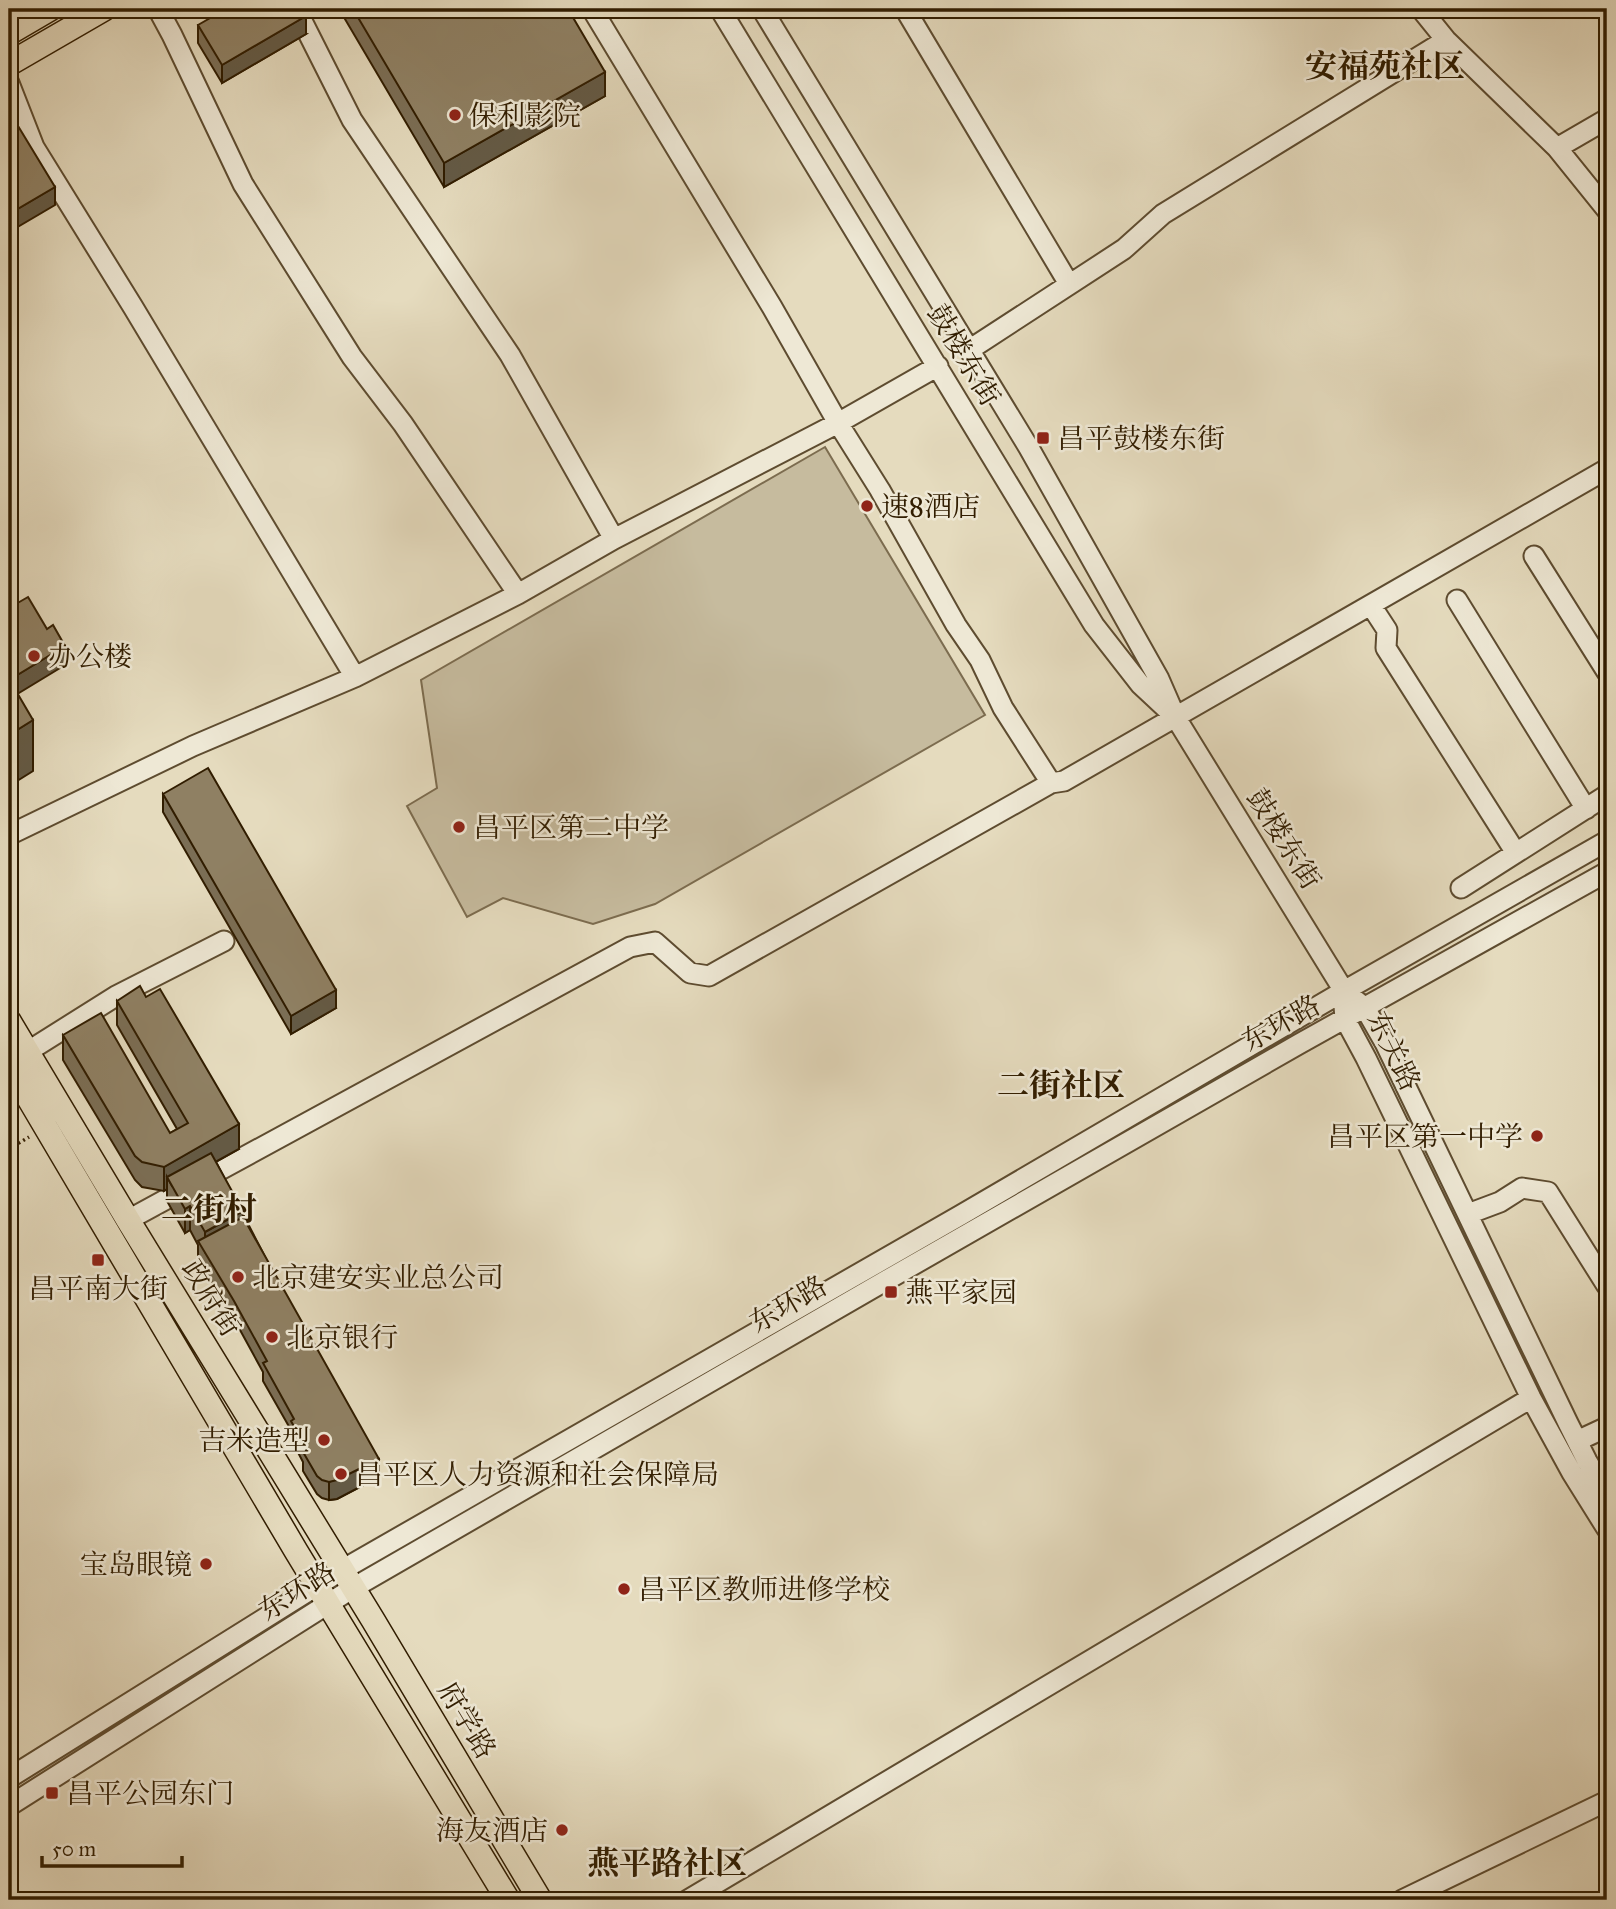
<svg xmlns="http://www.w3.org/2000/svg" width="1616" height="1909" font-family="'IM FELL Great Primer','Noto Serif SC',serif">
<rect width="100%" height="100%" fill="#e5dbbe"/>
<filter id="stains"><feTurbulence type="fractalNoise" baseFrequency=".00286" numOctaves="4"/><feColorMatrix values="0 0 0 0 .2 0 0 0 0 .09 0 0 0 0 .02 0 0 0 .5 -.17"/></filter>
<radialGradient id="worn" r=".72"><stop offset=".6" stop-color="#630" stop-opacity="0"/><stop offset="1" stop-color="#630" stop-opacity=".3"/></radialGradient>
<path fill="#c6bb9e" stroke="#7c6c4f" stroke-width="2" d="M 825,447 L 985,715 L 655,904 L 593,924 L 503,898 L 467,917 L 407,806 L 437,788 L 421,680 Z"/>
<g fill="none" stroke-linecap="round" stroke-linejoin="round">
<defs>
<path id="minor" d="M 158,9 L 172,35 L 243,184 L 352,357 L 403,424 L 518,594
M 296,9 L 352,120 L 510,355 L 614,539
M 592,9 L 772,307 L 838,423 L 880,490 L 956,625 L 980,660 L 1003,708 L 1051,783
M 720,9 L 1094,625 L 1140,684 L 1170,712
M 762,9 L 1029,448 L 1159,679 L 1176,718 L 1344,991 L 1365,1008 L 1385,1043 L 1568,1423 L 1587,1461 L 1607,1495
M 909,9 L 908,14 L 1069,284
M 1421,9 L 1446,40 L 1557,148 L 1607,210
M 9,83 L 34,147 L 133,307 L 355,677
M 1557,148 L 1607,119
M 969,350 L 1124,249 L 1163,214 L 1446,40
M 1534,556 L 1607,672
M 1457,600 L 1586,809
M 1372,607 L 1387,630 L 1386,648 L 1516,853
M 9,835 L 193,746 L 355,677 L 518,594 L 614,539 L 838,423 L 938,366
M 1461,888 L 1607,795
M 1344,1006 L 1345,1019 L 1366,1058 L 1531,1398 L 1572,1473 L 1607,1529
M 27,1052 L 116,996 L 224,941
M 1468,1214 L 1500,1202 L 1522,1188 L 1548,1192 L 1607,1286
M 128,1220 L 630,947 L 655,942 L 690,973 L 709,976 L 1051,783 L 1064,781 C 1246,678 1427,574 1607,469
M 1577,1441 L 1607,1427
M 9,1778 L 342,1570 L 961,1215 L 1344,991 L 1607,841
M 9,1806 L 353,1588 L 885,1281 L 1299,1044 L 1607,872
M 688,1900 L 1531,1398
M 1402,1900 L 1607,1801"/>
<path id="major" d="M 9,33 L 50,9
M 9,64 L 104,9
M 9,1021 L 128,1220 L 373,1620 L 540,1900
M 9,1065 L 296,1551 L 508,1900"/>
</defs>
<use href="#minor" stroke="#5e4c30" stroke-width="23"/>
<use href="#major" stroke="#311d00" stroke-width="26"/>
<path stroke="#311d00" stroke-width="3.5" stroke-dasharray="2 3.5" stroke-linecap="butt" d="M 9,1149 L 29,1137"/>
<use href="#minor" stroke="#eee8d5" stroke-width="19"/>
<use href="#major" stroke="#e5dbbe" stroke-width="23"/>
</g>
<path fill="#7b6e55" stroke="#311d00" stroke-width="2" d="M 342,9 L 568,9 L 605,96 L 444,187 L 342,14 Z
M 198,25 L 306,34 L 222,83 L 198,43 Z
M 163,794 L 336,1008 L 291,1034 L 163,812 Z
M 117,1001 L 239,1149 L 216,1162 L 379,1477 L 337,1499 L 329,1500 L 322,1498 L 317,1494 L 303,1471 L 303,1462 L 291,1439 L 291,1430 L 263,1381 L 263,1372 L 234,1319 L 198,1260 L 198,1245 L 190,1230 L 185,1233 L 167,1201 L 167,1189 L 164,1191 L 142,1187 L 135,1180 L 63,1060 L 63,1035 L 170,1133 L 177,1129 L 117,1025 Z"/>
<path fill="#645a45" stroke="#311d00" stroke-width="2" d="M 306,16 L 306,34 L 222,83 L 222,65 Z
M 605,72 L 605,96 L 444,187 L 444,163 Z
M 55,187 L 55,205 L 9,232 L 9,214 Z
M 65,646 L 65,665 L 9,699 L 9,680 Z
M 33,720 L 33,771 L 9,786 L 9,735 Z
M 336,990 L 336,1008 L 291,1034 L 291,1016 Z
M 239,1124 L 239,1149 L 172,1186 L 167,1177 L 167,1189 L 164,1191 L 164,1167 Z
M 190,1206 L 190,1230 L 185,1233 L 185,1209 Z
M 243,1211 L 243,1235 L 205,1252 L 205,1232 Z
M 379,1459 L 379,1477 L 337,1499 L 329,1500 L 329,1482 Z"/>
<path fill="#8f8063" stroke="#311d00" stroke-width="2" d="M 226,9 L 302,9 L 306,16 L 222,65 L 198,25 Z
M 353,9 L 568,9 L 605,72 L 444,163 Z
M 15,121 L 55,187 L 9,214 L 9,125 Z
M 28,597 L 47,629 L 53,625 L 65,646 L 9,680 L 9,608 Z
M 9,679 L 33,720 L 9,735 Z
M 208,768 L 336,990 L 291,1016 L 163,794 Z
M 140,986 L 146,997 L 160,989 L 239,1124 L 164,1167 L 142,1162 L 135,1156 L 63,1035 L 101,1013 L 170,1133 L 188,1123 L 117,1001 Z
M 211,1153 L 243,1211 L 205,1232 L 190,1206 L 185,1209 L 167,1177 Z
M 243,1217 L 379,1459 L 337,1480 L 329,1482 L 322,1480 L 317,1476 L 303,1452 L 307,1450 L 291,1421 L 294,1419 L 263,1363 L 267,1361 L 234,1301 L 198,1241 Z"/>
<g fill="#8f2418" stroke="#eee8d5" stroke-width="2.5">
<circle cx="455" cy="115" r="7"/>
<rect x="1036" y="431" width="14" height="14" rx="3.5"/>
<circle cx="867" cy="506" r="7"/>
<circle cx="34" cy="656" r="7"/>
<circle cx="459" cy="827" r="7"/>
<circle cx="1537" cy="1136" r="7"/>
<rect x="91" y="1253" width="14" height="14" rx="3.5"/>
<circle cx="238" cy="1277" r="7"/>
<rect x="884" y="1285" width="14" height="14" rx="3.5"/>
<circle cx="272" cy="1337" r="7"/>
<circle cx="324" cy="1440" r="7"/>
<circle cx="341" cy="1474" r="7"/>
<circle cx="206" cy="1564" r="7"/>
<circle cx="624" cy="1589" r="7"/>
<rect x="45" y="1786" width="14" height="14" rx="3.5"/>
<circle cx="562" cy="1830" r="7"/>
</g>
<g text-anchor="middle" dominant-baseline="central" stroke-width="5" stroke-linejoin="round" paint-order="stroke">
<g font-size="28" fill="#311d00" stroke="#eee8d5" text-anchor="start">
<text x="469" y="115">保利影院</text>
<text x="1057" y="438">昌平鼓楼东街</text>
<text x="881" y="506">速8酒店</text>
<text x="48" y="656">办公楼</text>
<text x="473" y="827">昌平区第二中学</text>
<text x="1523" y="1136" text-anchor="end">昌平区第一中学</text>
<text x="252" y="1277">北京建安实业总公司</text>
<text x="98" y="1288" text-anchor="middle">昌平南大街</text>
<text x="905" y="1292">燕平家园</text>
<text x="286" y="1337">北京银行</text>
<text x="310" y="1440" text-anchor="end">吉米造型</text>
<text x="355" y="1474">昌平区人力资源和社会保障局</text>
<text x="192" y="1564" text-anchor="end">宝岛眼镜</text>
<text x="638" y="1589">昌平区教师进修学校</text>
<text x="66" y="1793">昌平公园东门</text>
<text x="548" y="1830" text-anchor="end">海友酒店</text>
</g>
<g font-size="28" fill="#311d00" stroke="#eee8d5">
<text transform="translate(964 355) rotate(59)">鼓楼东街</text>
<text transform="translate(1284 839) rotate(58)">鼓楼东街</text>
<text transform="translate(1281 1023) rotate(-29)">东环路</text>
<text transform="translate(1394 1051) rotate(64)">东关路</text>
<text transform="translate(211 1298) rotate(58)">政府街</text>
<text transform="translate(788 1304) rotate(-30)">东环路</text>
<text transform="translate(297 1591) rotate(-32)">东环路</text>
<text transform="translate(467 1720) rotate(59)">府学路</text>
</g>
<g font-size="32" font-weight="bold" fill="#311d00" stroke="#eee8d5">
<text x="1385" y="66">安福苑社区</text>
<text x="1061" y="1085">二街社区</text>
<text x="209" y="1209">二街村</text>
<text x="667" y="1863">燕平路社区</text>
</g>
</g>
<rect width="1616" height="1909" fill="none" stroke="#e5dbbe" stroke-width="35"/>
<rect x="10" y="10" width="1595" height="1888" fill="none" stroke="#311d00" stroke-width="3.5"/>
<rect x="18" y="18" width="1581" height="1874" fill="none" stroke="#311d00" stroke-width="2"/>
<path d="M42 1856v10h140v-10" fill="none" stroke="#311d00" stroke-width="3.5"/>
<text x="52" y="1856" font-size="21" fill="#311d00" stroke="#eee8d5" stroke-width="5" paint-order="stroke">50 m</text>
<rect width="100%" height="100%" filter="url(#stains)"/>
<rect width="100%" height="100%" fill="url(#worn)"/>
</svg>
